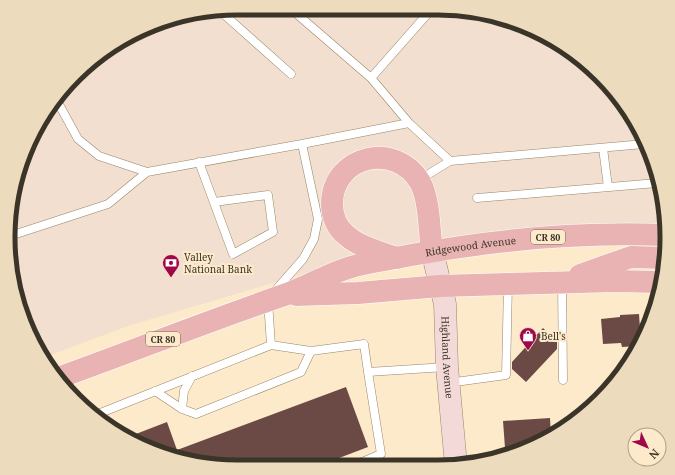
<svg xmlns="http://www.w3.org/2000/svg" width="675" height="475" font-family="'Noto Serif',serif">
<rect width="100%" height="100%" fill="#fdeacb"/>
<path fill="#f2dfcf" d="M 238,8 L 482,12 L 552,39 L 610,86 L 655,164 L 663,227 L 387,249 L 128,326 L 45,357 L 26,326 L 10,267 L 10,207 L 32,136 L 65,86 L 110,47 L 178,16 Z"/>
<path fill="#6b4a46" d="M 639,314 L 641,343 L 638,346 L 622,347 L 621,343 L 603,344 L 601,319 L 620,317 L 620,315 Z
M 543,328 L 557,342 L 557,349 L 526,382 L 512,369 L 512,362 Z
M 346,387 L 368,447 L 318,466 L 223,467 L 136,443 L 128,437 L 167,422 L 177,450 Z
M 550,418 L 551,436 L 540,443 L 524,444 L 524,447 L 505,448 L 503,421 Z"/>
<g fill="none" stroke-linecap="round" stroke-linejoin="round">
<defs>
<path id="lane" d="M 291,9 L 371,78 L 409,123
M 219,10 L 291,74
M 371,78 L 430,11
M 56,99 L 78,139 L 99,156 L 147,172
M 603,148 L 608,187
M 199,162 L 233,254 L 273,232 L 268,195 L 214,202
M 419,180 L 450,161 L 644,144
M 477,198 L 657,183
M 10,236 L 108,204 L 147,172 L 302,144 L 409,123 L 450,161
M 562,282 L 563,380
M 274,292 L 303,259 L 314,239 L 318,219 L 302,144
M 268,301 L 271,345
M 448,383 L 506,375 L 508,284
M 155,391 L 182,409 L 196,414 L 301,372 L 311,351
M 182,409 L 184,391 L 192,376
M 98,414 L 271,345 L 311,351 L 364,344 L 368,372
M 353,466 L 381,454 L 368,372 L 446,367"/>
<g id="secondary">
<path id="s1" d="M 432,251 L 445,304 L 447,367 L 456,465"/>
</g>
<g id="primary">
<path d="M 396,258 C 380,252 359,247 346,235 C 336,227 332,215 332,203 C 333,155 396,141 420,182 C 430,201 429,230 432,251"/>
<path d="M 580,275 L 631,257 L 665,258"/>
<path d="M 296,295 L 358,293 L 440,286 L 508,284 L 615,281 L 659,282"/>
<path id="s2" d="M 58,378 C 133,351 208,321 284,295 C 305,288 326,275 348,268 C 366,262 387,260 406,256 C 491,240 578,232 664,235"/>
</g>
</defs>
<use href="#lane" stroke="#968669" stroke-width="9"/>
<use href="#secondary" stroke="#968669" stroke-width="23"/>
<use href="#primary" stroke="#fff" stroke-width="23"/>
<use href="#lane" stroke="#fff" stroke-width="8"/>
<use href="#secondary" stroke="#f4d9d9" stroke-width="22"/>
<use href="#primary" stroke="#eab3b3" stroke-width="22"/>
</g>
<defs>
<symbol id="bank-pin" viewBox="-11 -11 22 30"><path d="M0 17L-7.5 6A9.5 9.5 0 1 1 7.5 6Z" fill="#a10849" stroke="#fdeacb"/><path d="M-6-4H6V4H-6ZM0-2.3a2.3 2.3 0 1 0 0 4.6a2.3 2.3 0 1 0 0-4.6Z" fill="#fff"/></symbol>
<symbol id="shop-pin" viewBox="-11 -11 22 30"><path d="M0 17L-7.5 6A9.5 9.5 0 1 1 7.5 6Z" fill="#a10849" stroke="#fdeacb"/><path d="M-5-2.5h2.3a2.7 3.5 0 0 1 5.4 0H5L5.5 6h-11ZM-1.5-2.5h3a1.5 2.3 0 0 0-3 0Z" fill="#fff"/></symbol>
</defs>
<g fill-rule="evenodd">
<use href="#bank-pin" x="161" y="253" width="20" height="27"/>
<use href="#shop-pin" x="518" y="326" width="20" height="27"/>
</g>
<g text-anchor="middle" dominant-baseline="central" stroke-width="4" stroke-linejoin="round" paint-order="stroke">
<g fill="#fdeacb" stroke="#756b59" stroke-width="1">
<rect x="531" y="230" width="34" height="14" rx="3"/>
<rect x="146" y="332" width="34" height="14" rx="3"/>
</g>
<g font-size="9" font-weight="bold" fill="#3b3428">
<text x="548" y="237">CR 80</text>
<text x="163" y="339">CR 80</text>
</g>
<g font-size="10" fill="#3b3428" stroke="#fdeacb">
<text stroke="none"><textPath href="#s2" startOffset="435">Ridgewood Avenue</textPath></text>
<text stroke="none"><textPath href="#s1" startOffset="108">Highland Avenue</textPath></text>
</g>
<g font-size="10" fill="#3b3428" stroke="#fdeacb" text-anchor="start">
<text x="184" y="257">Valley<tspan x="184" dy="12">National Bank</tspan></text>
<text x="541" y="336">Bell's</text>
</g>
</g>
<path d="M0 0H675V475H0ZM237 15H438A222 222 0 0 1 660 237V238A222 222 0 0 1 438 460H237A222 222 0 0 1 15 238V237A222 222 0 0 1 237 15Z" fill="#eddbbe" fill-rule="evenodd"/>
<path fill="none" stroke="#3b3428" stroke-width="5" d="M237 15H438A222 222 0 0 1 660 237V238A222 222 0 0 1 438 460H237A222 222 0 0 1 15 238V237A222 222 0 0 1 237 15Z"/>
<g transform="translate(647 447) rotate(134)"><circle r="19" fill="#fdeacb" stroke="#afa18a"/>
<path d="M0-3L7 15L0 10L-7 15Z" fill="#a10849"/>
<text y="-6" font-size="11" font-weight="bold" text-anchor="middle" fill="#3b3428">N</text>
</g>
</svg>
